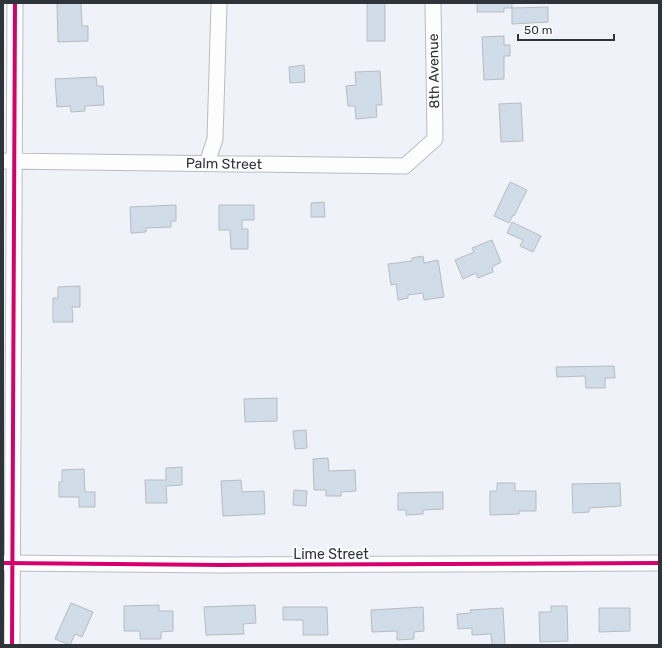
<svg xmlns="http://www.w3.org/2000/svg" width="662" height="648" font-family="Rubik,sans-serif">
<rect width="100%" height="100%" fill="#eff2f9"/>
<path fill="#d0dce7" stroke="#b7bcc2" d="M 57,3 L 81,3 L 82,26 L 88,26 L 88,41 L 58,42 Z
M 367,3 L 385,3 L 385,41 L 367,41 Z
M 477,3 L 512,3 L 512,8 L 504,8 L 504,12 L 477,12 Z
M 548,7 L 548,22 L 512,24 L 512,8 Z
M 504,36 L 504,45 L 510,45 L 510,56 L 504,56 L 504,79 L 484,80 L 482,37 Z
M 304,65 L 305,82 L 290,83 L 289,67 Z
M 380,71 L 382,105 L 376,105 L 377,117 L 356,119 L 355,106 L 348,106 L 346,86 L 356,85 L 355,72 Z
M 96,77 L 97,86 L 103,86 L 104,105 L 85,106 L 85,111 L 71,112 L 70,106 L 57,107 L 55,79 Z
M 521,103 L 523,141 L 501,142 L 499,104 Z
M 510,182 L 527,190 L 514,216 L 513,215 L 509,223 L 494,216 Z
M 324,202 L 325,217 L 311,217 L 311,203 Z
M 176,205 L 176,221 L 171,221 L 171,227 L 146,228 L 146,232 L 131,233 L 130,207 Z
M 219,205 L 254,205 L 254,220 L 242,220 L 242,229 L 248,229 L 248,249 L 231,249 L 230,230 L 219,230 Z
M 512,222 L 541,236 L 533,252 L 520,246 L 523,240 L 507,233 Z
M 492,240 L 501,262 L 492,267 L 493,272 L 478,278 L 476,273 L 463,279 L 455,260 L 474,252 L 472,248 Z
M 423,256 L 424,263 L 438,260 L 444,297 L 424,300 L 423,293 L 408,295 L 408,298 L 398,300 L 396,284 L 391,285 L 388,264 L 412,261 L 412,258 Z
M 80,286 L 80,307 L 72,307 L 73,322 L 53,322 L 53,298 L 58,298 L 58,287 Z
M 614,366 L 615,378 L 605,378 L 605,388 L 586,388 L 585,376 L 557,377 L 556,367 Z
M 277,398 L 277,421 L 245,422 L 244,399 Z
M 306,430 L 307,448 L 295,449 L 293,431 Z
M 328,458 L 329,471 L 355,470 L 356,491 L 341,492 L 341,496 L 326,496 L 326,490 L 314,490 L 313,459 Z
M 182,467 L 182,485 L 166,486 L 167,503 L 146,503 L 145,480 L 166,480 L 166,468 Z
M 84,469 L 85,492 L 95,492 L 95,507 L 79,507 L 79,497 L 59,497 L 59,482 L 62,482 L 62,470 Z
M 241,480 L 242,492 L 264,491 L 265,514 L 223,516 L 221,481 Z
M 497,483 L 515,483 L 515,491 L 536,491 L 536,511 L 519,511 L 519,514 L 490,515 L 490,491 L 497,491 Z
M 620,483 L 621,506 L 589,508 L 589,512 L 573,513 L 572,484 Z
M 294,490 L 307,491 L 306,506 L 293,505 Z
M 443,492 L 443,509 L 423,510 L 423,514 L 406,515 L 406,510 L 398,510 L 398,493 Z
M 71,603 L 93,612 L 82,637 L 75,634 L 70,645 L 55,639 Z
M 159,605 L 159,611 L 173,611 L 173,631 L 161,632 L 161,639 L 140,639 L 140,631 L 124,631 L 124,606 Z
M 255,605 L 256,623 L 243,624 L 244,634 L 206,635 L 204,607 Z
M 551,606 L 567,606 L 568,641 L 540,642 L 539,612 L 551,612 Z
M 283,607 L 327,607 L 328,635 L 303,635 L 303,620 L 283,620 Z
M 423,607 L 424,631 L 414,632 L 414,639 L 397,640 L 397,631 L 372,632 L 371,610 Z
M 503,608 L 505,645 L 492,645 L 491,634 L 472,635 L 472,628 L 458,629 L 457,614 L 471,613 L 470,610 Z
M 599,608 L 630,608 L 630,631 L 599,632 Z"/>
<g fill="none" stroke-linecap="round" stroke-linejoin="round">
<defs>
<path id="minor" d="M 3,161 L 405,166 L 435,139 L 433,3
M 207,163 L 215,139 L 219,3
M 3,563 L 222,565 L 659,563
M 12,645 L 15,3"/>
</defs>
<use href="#minor" stroke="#b9bcc2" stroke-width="17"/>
<use href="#minor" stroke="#fdfdfe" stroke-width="15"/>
<defs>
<path id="cycleway" d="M 3,563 L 222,565 L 659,563
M 12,645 L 15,3"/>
</defs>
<use href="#cycleway" stroke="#fefefe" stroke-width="6"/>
<use href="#cycleway" stroke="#d6006c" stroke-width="4"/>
</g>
<g text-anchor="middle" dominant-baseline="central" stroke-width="4" stroke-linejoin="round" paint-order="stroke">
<g font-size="14" fill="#2f333a" stroke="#fefefe">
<text transform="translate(434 71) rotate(-91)">8th Avenue</text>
<text transform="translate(224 164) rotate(1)">Palm Street</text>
<text x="331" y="554">Lime Street</text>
</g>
</g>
<rect width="662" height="648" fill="none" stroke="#2f333a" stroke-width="8"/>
<path d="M518 34v6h96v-6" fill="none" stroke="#2f333a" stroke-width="2"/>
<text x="524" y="34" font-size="12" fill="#2f333a" stroke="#fefefe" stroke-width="3" paint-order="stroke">50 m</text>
</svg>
